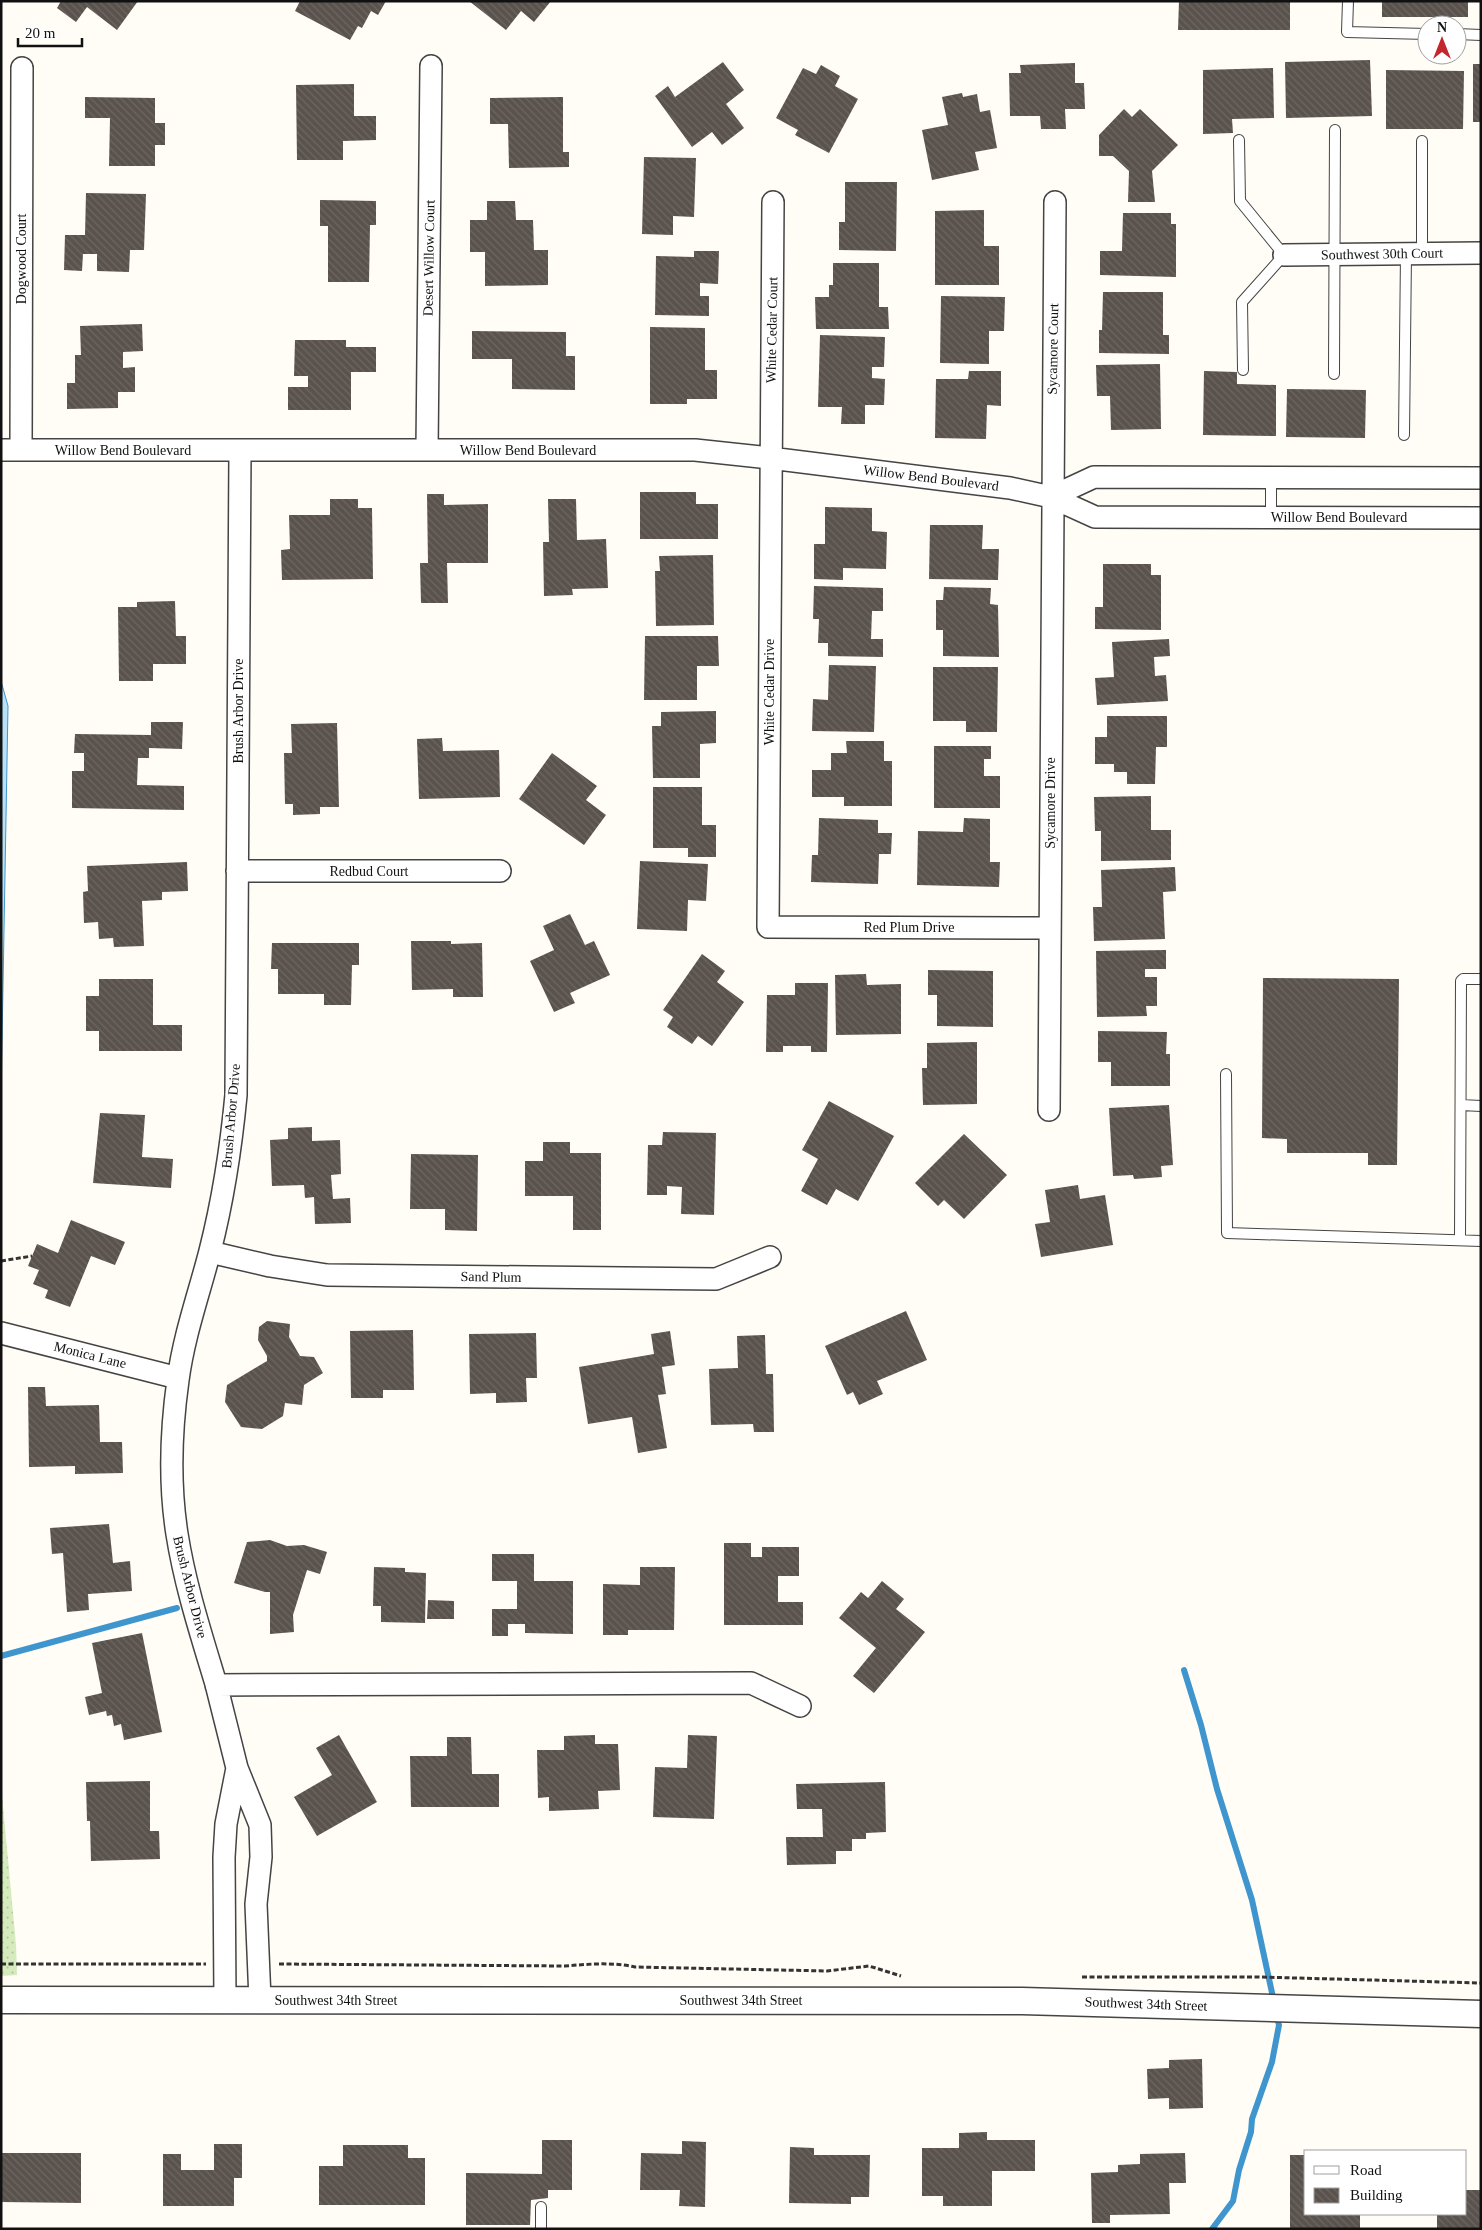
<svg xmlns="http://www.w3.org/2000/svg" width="1482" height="2230" font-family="Georgia,serif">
<defs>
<pattern id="grass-dots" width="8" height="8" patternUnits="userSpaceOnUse" patternTransform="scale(1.25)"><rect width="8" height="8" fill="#d5ebbd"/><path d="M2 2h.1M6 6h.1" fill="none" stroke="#b6c8a1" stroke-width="1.8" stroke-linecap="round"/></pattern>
<pattern id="building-back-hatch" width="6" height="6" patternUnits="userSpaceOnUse" patternTransform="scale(1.25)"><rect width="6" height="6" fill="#5a524d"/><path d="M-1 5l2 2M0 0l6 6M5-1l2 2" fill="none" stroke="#6d6662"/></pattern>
</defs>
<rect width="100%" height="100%" fill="#fffdf5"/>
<path fill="url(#grass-dots)" d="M 1,1785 L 16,1945 L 17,1975 L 1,1976 Z"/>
<path fill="#b9e0f7" stroke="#3f96cf" d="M 1,681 L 8,706 L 1,1098 Z"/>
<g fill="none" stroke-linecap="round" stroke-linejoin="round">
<path stroke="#3f96cf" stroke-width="6" d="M 1,1656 L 177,1608
M 1184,1670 L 1201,1725 L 1217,1789 L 1252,1900 L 1274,2002
M 1212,2229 L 1233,2201 L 1239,2170 L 1251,2132 L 1252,2119 L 1272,2062 L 1279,2025 L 1276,2014"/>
</g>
<path fill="url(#building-back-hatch)" d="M 61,1 L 138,1 L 117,30 L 87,7 L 76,22 L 57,8 Z
M 300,1 L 386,1 L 378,15 L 371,11 L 362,28 L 358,26 L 350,40 L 295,11 Z
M 469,1 L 551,1 L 534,22 L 521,11 L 506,30 Z
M 1179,1 L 1290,1 L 1290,30 L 1178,30 Z
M 1382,1 L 1468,1 L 1468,17 L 1382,17 Z
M 1370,60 L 1372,116 L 1286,118 L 1285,62 Z
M 723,62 L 744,90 L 726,104 L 744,128 L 722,145 L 712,132 L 692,147 L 655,96 L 668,86 L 675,97 Z
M 1075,63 L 1075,83 L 1084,83 L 1085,109 L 1065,109 L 1066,129 L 1041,129 L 1040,116 L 1010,116 L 1009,73 L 1021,73 L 1020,65 Z
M 1473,64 L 1481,64 L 1481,122 L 1473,122 Z
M 821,65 L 840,76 L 835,86 L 858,99 L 829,153 L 795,135 L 798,130 L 776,118 L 803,68 L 816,74 Z
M 1273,68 L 1274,118 L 1232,119 L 1233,133 L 1203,134 L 1203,70 Z
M 1386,70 L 1464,71 L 1463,129 L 1386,129 Z
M 354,84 L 354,116 L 376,116 L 376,140 L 343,141 L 343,160 L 297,160 L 296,85 Z
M 962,93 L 963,97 L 977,94 L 980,112 L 990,110 L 997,148 L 975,152 L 979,170 L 932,180 L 922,130 L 948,125 L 942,97 Z
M 85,97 L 155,98 L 155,123 L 165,123 L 165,145 L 155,145 L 155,166 L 109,166 L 110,118 L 85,118 Z
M 563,97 L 563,152 L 569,152 L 569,167 L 509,168 L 508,124 L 490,124 L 490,98 Z
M 1124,109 L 1132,117 L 1140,109 L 1178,145 L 1152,171 L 1155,202 L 1128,202 L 1129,171 L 1113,156 L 1099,156 L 1099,135 Z
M 644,157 L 696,158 L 694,217 L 673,216 L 673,235 L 642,234 Z
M 845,182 L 897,182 L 896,251 L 839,250 L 839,222 L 845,222 Z
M 86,193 L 146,194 L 144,250 L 130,250 L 129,272 L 97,271 L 97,254 L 83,254 L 82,271 L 64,270 L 65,235 L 85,235 Z
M 320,200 L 376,201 L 376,225 L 370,225 L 369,282 L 328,282 L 328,226 L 320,226 Z
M 487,201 L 515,201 L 516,220 L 533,220 L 534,250 L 548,250 L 548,285 L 485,286 L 485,252 L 470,252 L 470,220 L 487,220 Z
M 984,210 L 984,246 L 999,246 L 999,285 L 935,285 L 935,211 Z
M 1123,213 L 1171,213 L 1171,224 L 1176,224 L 1176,277 L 1100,275 L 1100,251 L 1122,251 Z
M 694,251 L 719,251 L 718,284 L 700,283 L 700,296 L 709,296 L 709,316 L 655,315 L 656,256 L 694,257 Z
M 833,263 L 879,263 L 879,307 L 888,307 L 889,329 L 816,329 L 815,297 L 829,297 L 829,285 L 833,285 Z
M 1103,292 L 1163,292 L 1163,335 L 1169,335 L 1169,354 L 1099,353 L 1099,330 L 1102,330 Z
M 941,296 L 1005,297 L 1004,331 L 989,331 L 989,364 L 940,363 Z
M 142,324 L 143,351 L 123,352 L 123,368 L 135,367 L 135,392 L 118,392 L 118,408 L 67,409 L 67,383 L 75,383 L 75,355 L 81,355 L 80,326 Z
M 650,327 L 705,328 L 705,370 L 717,370 L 717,399 L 687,399 L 687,404 L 650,404 Z
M 472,331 L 566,332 L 566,356 L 575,356 L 575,390 L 512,389 L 512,359 L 472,359 Z
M 820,335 L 885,337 L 884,367 L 872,367 L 872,378 L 885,379 L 884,405 L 865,405 L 865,424 L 841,424 L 842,407 L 818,407 Z
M 295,340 L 346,340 L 346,347 L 376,347 L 376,372 L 351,372 L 351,410 L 288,410 L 288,387 L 308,387 L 308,376 L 294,376 Z
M 1160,364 L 1161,429 L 1111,430 L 1110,396 L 1097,396 L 1096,365 Z
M 969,371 L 1001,371 L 1001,406 L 987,405 L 986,439 L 935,438 L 936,379 L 968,379 Z
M 1204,371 L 1237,372 L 1237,384 L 1276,385 L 1276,436 L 1203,435 Z
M 1287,389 L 1366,390 L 1365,438 L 1286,437 Z
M 640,492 L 696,492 L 696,504 L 718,504 L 718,539 L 640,539 Z
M 427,494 L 444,494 L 444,505 L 488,504 L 488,563 L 447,563 L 448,603 L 421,603 L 420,563 L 428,563 Z
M 330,499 L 358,499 L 358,508 L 372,508 L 373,579 L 282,580 L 281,550 L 290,549 L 289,515 L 330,515 Z
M 548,499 L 576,499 L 577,540 L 606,539 L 608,588 L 572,589 L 573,595 L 544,596 L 543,542 L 549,542 Z
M 825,507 L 872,508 L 872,531 L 887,532 L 886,569 L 843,568 L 843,580 L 814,579 L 814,544 L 825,544 Z
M 930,525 L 983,525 L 982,549 L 999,549 L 998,580 L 929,579 Z
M 713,555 L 714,625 L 656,626 L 655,571 L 660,571 L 659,556 Z
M 1103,564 L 1151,564 L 1151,575 L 1161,575 L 1161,630 L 1095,629 L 1095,607 L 1103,607 Z
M 814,586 L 883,588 L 883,611 L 872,611 L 871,639 L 883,639 L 883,657 L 828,656 L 828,643 L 818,643 L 819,619 L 813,619 Z
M 944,587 L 991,588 L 990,604 L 998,605 L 999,657 L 943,656 L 943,630 L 936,630 L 936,600 L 943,600 Z
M 175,601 L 176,636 L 186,636 L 186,664 L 153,664 L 153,681 L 119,681 L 118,607 L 137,607 L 137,602 Z
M 645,636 L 718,636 L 719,666 L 697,666 L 697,700 L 644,700 Z
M 1169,639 L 1170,656 L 1154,657 L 1155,676 L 1166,675 L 1168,701 L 1097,705 L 1095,678 L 1114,677 L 1112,642 Z
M 829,665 L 876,666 L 874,732 L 812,731 L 813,699 L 828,700 Z
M 933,667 L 998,667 L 997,732 L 966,732 L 966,721 L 933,721 Z
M 716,711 L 716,743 L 700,744 L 700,778 L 653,778 L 652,726 L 661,726 L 661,712 Z
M 1107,716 L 1167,716 L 1167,747 L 1156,747 L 1155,784 L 1127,784 L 1127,772 L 1114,772 L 1114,764 L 1095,764 L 1095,737 L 1107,737 Z
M 151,722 L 183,722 L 182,749 L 149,748 L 149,758 L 138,758 L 137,785 L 184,786 L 184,810 L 72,808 L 72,771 L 84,771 L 84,753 L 74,753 L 75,734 L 151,735 Z
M 337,723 L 339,807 L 320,807 L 320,814 L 293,815 L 293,804 L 285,804 L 284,753 L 292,753 L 291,724 Z
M 442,738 L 443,751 L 499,750 L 500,797 L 419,799 L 417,739 Z
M 846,741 L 884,741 L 884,761 L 892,761 L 892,806 L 844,806 L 844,797 L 812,797 L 812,770 L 831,770 L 831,753 L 847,753 Z
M 934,746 L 991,746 L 991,759 L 984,759 L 984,776 L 1000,776 L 1000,808 L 934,808 Z
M 552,753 L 597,786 L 586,800 L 606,815 L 584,845 L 519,799 Z
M 653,787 L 702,787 L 702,825 L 716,825 L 716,857 L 688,857 L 688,848 L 653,848 Z
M 1151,796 L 1151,830 L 1171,830 L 1171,860 L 1101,861 L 1101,831 L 1095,831 L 1094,797 Z
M 819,818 L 878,820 L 878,833 L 892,833 L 891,854 L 879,854 L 878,884 L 811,882 L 812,855 L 818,855 Z
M 964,818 L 990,819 L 990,862 L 1000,862 L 999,887 L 917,885 L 918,831 L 963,832 Z
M 640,861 L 708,864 L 706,901 L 688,900 L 687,931 L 637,929 Z
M 187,862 L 188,891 L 162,892 L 162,900 L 142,901 L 144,946 L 114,947 L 113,938 L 99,939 L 98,922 L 84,923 L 83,892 L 88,891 L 87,866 Z
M 1175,867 L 1176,891 L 1163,892 L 1165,939 L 1094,941 L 1093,907 L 1102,907 L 1101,870 Z
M 570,914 L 585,945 L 594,941 L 610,975 L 570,993 L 575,1003 L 554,1012 L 530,961 L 554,950 L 543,926 Z
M 411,941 L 451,941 L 451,944 L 482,943 L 483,997 L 453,997 L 453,989 L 412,990 Z
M 272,943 L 359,943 L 359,965 L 352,965 L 351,1005 L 324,1005 L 324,994 L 278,994 L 278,969 L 271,969 Z
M 1166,950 L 1166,969 L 1145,969 L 1145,977 L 1157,977 L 1157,1006 L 1146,1006 L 1147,1016 L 1097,1017 L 1096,951 Z
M 702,954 L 725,971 L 717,982 L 744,1002 L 712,1046 L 698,1036 L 692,1044 L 667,1027 L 673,1017 L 663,1010 Z
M 928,970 L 993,971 L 993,1027 L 937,1026 L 937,995 L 928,995 Z
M 866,974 L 867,985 L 901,984 L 901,1034 L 836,1035 L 835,975 Z
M 1263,978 L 1399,979 L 1397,1165 L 1368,1165 L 1368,1153 L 1287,1153 L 1287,1139 L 1262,1138 Z
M 99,979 L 153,979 L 153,1025 L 182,1025 L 182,1051 L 99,1051 L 99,1031 L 86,1031 L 86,996 L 99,996 Z
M 795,983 L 828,983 L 827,1052 L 811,1052 L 811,1046 L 783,1046 L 783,1052 L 766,1052 L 767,995 L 795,995 Z
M 1098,1031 L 1167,1032 L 1166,1054 L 1170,1054 L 1170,1086 L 1111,1086 L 1111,1062 L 1098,1062 Z
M 977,1042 L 977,1104 L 923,1105 L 922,1068 L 927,1068 L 927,1043 Z
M 829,1101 L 894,1136 L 858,1201 L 836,1189 L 827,1205 L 801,1191 L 818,1159 L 802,1150 Z
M 1169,1105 L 1173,1165 L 1161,1166 L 1162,1177 L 1134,1179 L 1133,1175 L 1113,1176 L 1109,1108 Z
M 100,1113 L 145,1115 L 142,1157 L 173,1159 L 171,1188 L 93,1183 Z
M 312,1127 L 312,1141 L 340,1140 L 341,1174 L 331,1175 L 333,1199 L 350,1198 L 351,1223 L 315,1224 L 314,1197 L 305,1198 L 304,1185 L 272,1186 L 270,1140 L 288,1139 L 288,1128 Z
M 663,1132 L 716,1133 L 714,1215 L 681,1214 L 682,1187 L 667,1186 L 667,1195 L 647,1195 L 648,1145 L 662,1145 Z
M 964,1134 L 1007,1175 L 964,1219 L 944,1200 L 938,1206 L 915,1183 Z
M 543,1142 L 570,1142 L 570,1153 L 601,1153 L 601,1230 L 573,1230 L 573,1196 L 525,1196 L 525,1161 L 543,1161 Z
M 411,1154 L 478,1155 L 477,1231 L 445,1230 L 445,1209 L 410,1209 Z
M 1078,1185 L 1080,1199 L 1105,1195 L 1113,1245 L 1041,1257 L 1035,1224 L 1050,1222 L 1045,1190 Z
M 71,1220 L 125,1242 L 115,1265 L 91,1256 L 70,1307 L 45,1298 L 48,1290 L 33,1284 L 39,1270 L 28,1266 L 37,1244 L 58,1253 Z
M 906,1311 L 927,1360 L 877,1381 L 883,1394 L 859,1405 L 853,1392 L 847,1395 L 825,1346 Z
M 267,1321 L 290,1324 L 289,1337 L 300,1356 L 314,1357 L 323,1373 L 304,1385 L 302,1405 L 285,1403 L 283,1416 L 262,1429 L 241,1427 L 225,1402 L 227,1385 L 267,1361 L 267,1356 L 258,1340 L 259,1327 Z
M 413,1330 L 414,1390 L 383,1390 L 383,1398 L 351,1398 L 350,1331 Z
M 670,1331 L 675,1365 L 662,1367 L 666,1394 L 658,1395 L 667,1448 L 638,1453 L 632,1417 L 588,1424 L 579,1367 L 654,1354 L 651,1334 Z
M 536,1333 L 537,1378 L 526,1378 L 527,1402 L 496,1403 L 496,1393 L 470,1394 L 469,1334 Z
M 765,1335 L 766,1374 L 773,1374 L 774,1432 L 754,1432 L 753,1424 L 711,1425 L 709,1369 L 738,1368 L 737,1336 Z
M 28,1387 L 45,1387 L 46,1406 L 99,1405 L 100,1442 L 122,1442 L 123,1473 L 75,1474 L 75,1466 L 29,1467 Z
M 109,1524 L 113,1563 L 130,1561 L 132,1591 L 88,1594 L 89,1610 L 67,1612 L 63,1553 L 52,1554 L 50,1528 Z
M 270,1540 L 287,1546 L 304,1545 L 327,1552 L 320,1574 L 307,1570 L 293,1615 L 294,1632 L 270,1634 L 270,1592 L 265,1592 L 234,1583 L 247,1542 Z
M 724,1543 L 751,1543 L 751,1557 L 762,1557 L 762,1547 L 799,1547 L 799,1576 L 778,1576 L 778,1602 L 803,1602 L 803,1625 L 724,1625 Z
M 492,1554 L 534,1554 L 534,1581 L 573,1581 L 573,1634 L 525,1633 L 525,1624 L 508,1624 L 508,1636 L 492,1636 L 492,1609 L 517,1609 L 517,1581 L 492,1581 Z
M 374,1567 L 405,1568 L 405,1572 L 426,1573 L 425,1623 L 381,1622 L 381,1606 L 373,1606 Z
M 640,1567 L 675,1567 L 674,1630 L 628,1630 L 628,1635 L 603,1635 L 603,1584 L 640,1585 Z
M 882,1581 L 904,1599 L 896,1609 L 925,1632 L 874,1693 L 853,1676 L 876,1648 L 839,1618 L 861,1592 L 868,1598 Z
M 428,1600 L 454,1601 L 454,1619 L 427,1619 Z
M 142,1633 L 162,1732 L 124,1740 L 121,1724 L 114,1726 L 112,1715 L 107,1716 L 106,1711 L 89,1715 L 85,1697 L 102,1693 L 92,1643 Z
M 339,1735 L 377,1802 L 317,1836 L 294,1797 L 332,1775 L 316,1748 Z
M 595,1735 L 595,1744 L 618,1744 L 620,1790 L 598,1791 L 599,1809 L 549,1811 L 549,1797 L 538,1798 L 537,1750 L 564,1750 L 564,1736 Z
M 688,1735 L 717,1736 L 714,1819 L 653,1817 L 655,1767 L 687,1768 Z
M 447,1737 L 471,1737 L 472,1774 L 499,1774 L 499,1807 L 411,1807 L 410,1756 L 447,1756 Z
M 150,1781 L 150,1831 L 159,1831 L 160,1859 L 91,1861 L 90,1821 L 87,1821 L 86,1782 Z
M 885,1782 L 886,1832 L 866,1833 L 866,1839 L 852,1839 L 852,1851 L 836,1851 L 836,1864 L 787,1865 L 786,1837 L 823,1837 L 822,1809 L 797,1809 L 796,1784 Z
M 1202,2059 L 1203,2108 L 1169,2109 L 1169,2098 L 1148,2099 L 1147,2069 L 1169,2068 L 1169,2060 Z
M 987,2132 L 987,2140 L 1035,2140 L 1035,2171 L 992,2171 L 992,2206 L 943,2206 L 943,2196 L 922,2196 L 922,2148 L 959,2148 L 959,2133 Z
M 542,2140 L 572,2140 L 572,2190 L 548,2190 L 548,2198 L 531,2200 L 530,2225 L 466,2225 L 466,2173 L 542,2174 Z
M 682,2141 L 706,2142 L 705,2207 L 679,2206 L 680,2190 L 640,2190 L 641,2153 L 682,2154 Z
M 214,2144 L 242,2144 L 242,2178 L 234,2178 L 234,2206 L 163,2206 L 163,2154 L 181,2154 L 181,2170 L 214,2170 Z
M 343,2145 L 408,2145 L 408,2158 L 425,2158 L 425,2205 L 319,2205 L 319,2166 L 343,2166 Z
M 790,2147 L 814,2148 L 814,2155 L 870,2155 L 869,2197 L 851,2197 L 851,2204 L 789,2203 Z
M 1,2153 L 81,2153 L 81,2203 L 1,2202 Z
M 1185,2153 L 1186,2183 L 1169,2183 L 1170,2214 L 1110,2215 L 1110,2223 L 1092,2223 L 1091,2173 L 1118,2172 L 1118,2165 L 1140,2164 L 1140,2154 Z
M 1290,2155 L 1306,2155 L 1306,2214 L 1360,2214 L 1360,2229 L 1290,2229 Z
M 1466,2190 L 1481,2190 L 1481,2229 L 1437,2229 L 1437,2214 L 1466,2214 Z"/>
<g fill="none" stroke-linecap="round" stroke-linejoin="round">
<defs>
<path id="service" d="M 1348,1 L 1347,32 L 1427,34
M 1457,34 L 1481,35
M 1239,140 L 1240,201 L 1284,255 L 1242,302 L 1243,370
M 1422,141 L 1422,254
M 1334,374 L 1335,130
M 1404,435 L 1406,254
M 1271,479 L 1271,517
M 1226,1074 L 1227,1233 L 1481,1241
M 1461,1105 L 1481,1106
M 1460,1240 L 1461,981 L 1463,979 L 1481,979
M 541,2229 L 541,2207"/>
<path id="minor" d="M 773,202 L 768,927 L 1050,928
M 1284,255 L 1481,253
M 1,450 L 695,450 L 770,458 L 1010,488 L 1051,497 L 1095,517 L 1481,518
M 21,450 L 22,68
M 427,450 L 431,66
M 1051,497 L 1094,477 L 1481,478
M 237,871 L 500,871
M 1049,1110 L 1055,202
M 210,1252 L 270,1266 L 327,1275 L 716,1279 L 770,1257
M 1,1333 L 178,1378
M 216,1685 L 751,1683 L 800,1706
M 237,1768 C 230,1740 223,1711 216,1684 C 201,1634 185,1585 177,1534 C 169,1483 171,1430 178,1380 C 184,1335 199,1294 210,1251 C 223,1200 231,1148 236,1095 L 240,450
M 225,2000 L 224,1857 L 226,1824 L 237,1768 L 260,1825 L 261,1857 L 256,1904 L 260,2000"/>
<path id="tertiary" d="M 1,2000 L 1022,2001 L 1481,2014"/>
</defs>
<use href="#service" stroke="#444" stroke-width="12"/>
<use href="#minor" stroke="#444" stroke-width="24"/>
<use href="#tertiary" stroke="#444" stroke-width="29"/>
<path stroke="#333" stroke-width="3" stroke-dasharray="5 2.5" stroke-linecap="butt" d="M 1,1261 L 32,1256
M 1,1964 L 206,1964
M 279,1964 L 565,1966 C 589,1964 612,1962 635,1967 L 827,1971 L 869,1966 L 901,1976
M 1082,1977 L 1259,1977 L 1481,1983"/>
<use href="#service" stroke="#fff" stroke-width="10"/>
<use href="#minor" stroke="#fff" stroke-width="21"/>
<use href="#tertiary" stroke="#fff" stroke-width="26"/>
</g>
<g text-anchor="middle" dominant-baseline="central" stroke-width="5" stroke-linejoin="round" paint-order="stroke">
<g font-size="14" fill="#111" stroke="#fff">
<text transform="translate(1382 254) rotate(-1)">Southwest 30th Court</text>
<text transform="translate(429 258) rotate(-89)">Desert Willow Court</text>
<text transform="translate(21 259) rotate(-90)">Dogwood Court</text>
<text transform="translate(772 330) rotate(-89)">White Cedar Court</text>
<text transform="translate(1053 349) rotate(-89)">Sycamore Court</text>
<text x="123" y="450">Willow Bend Boulevard</text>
<text x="528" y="450">Willow Bend Boulevard</text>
<text transform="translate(931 478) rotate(7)">Willow Bend Boulevard</text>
<text x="1339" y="517">Willow Bend Boulevard</text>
<text transform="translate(769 692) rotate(-90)">White Cedar Drive</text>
<text transform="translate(238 711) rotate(-90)">Brush Arbor Drive</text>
<text transform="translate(1050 803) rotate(-90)">Sycamore Drive</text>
<text x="369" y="871">Redbud Court</text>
<text x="909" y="927">Red Plum Drive</text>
<text transform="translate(231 1116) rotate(-85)">Brush Arbor Drive</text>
<text transform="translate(491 1277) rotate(1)">Sand Plum</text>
<text transform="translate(90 1355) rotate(14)">Monica Lane</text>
<text transform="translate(190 1587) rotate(76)">Brush Arbor Drive</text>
<text x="336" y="2000">Southwest 34th Street</text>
<text x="741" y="2000">Southwest 34th Street</text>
<text transform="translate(1146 2004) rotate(2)">Southwest 34th Street</text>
</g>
</g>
<rect width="1482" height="2230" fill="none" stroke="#111111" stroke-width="5"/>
<rect x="1304" y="2150" width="162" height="65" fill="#ffffff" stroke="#a0a0a0"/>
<rect x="1314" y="2166" width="25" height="8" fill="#ffffff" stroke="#a0a0a0"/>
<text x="1350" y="2175" font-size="15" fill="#111111">Road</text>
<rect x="1314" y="2188" width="25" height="15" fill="url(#building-back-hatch)" stroke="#a0a0a0"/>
<text x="1350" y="2200" font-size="15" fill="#111111">Building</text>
<g transform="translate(1442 40)"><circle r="24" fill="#ffffff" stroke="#a0a0a0"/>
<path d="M0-4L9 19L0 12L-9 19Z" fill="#c4262e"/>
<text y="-8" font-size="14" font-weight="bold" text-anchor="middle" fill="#111111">N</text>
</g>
<path d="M18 38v8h64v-8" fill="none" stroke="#111111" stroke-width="2.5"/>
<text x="25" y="38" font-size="15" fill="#111111" stroke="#ffffff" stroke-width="4" paint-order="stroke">20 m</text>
</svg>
